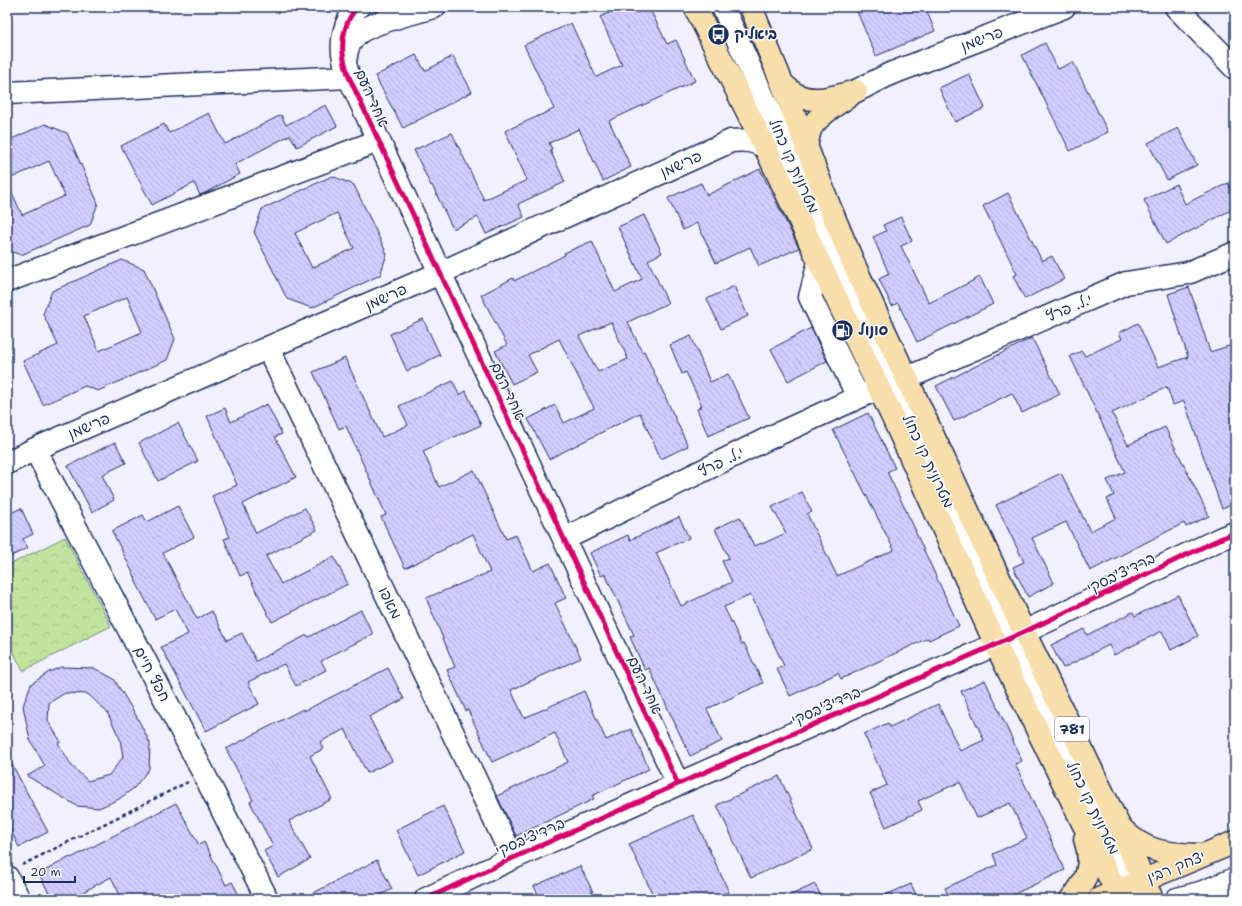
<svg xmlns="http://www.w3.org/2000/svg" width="1242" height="906" font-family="'Shantell Sans','Playpen Sans Hebrew',sans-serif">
<defs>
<pattern id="park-crowns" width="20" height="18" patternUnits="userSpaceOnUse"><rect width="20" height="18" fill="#c0e49e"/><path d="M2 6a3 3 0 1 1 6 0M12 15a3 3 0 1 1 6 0" fill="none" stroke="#a4c48a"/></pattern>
<pattern id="building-back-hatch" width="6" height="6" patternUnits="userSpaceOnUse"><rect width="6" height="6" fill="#d3ccff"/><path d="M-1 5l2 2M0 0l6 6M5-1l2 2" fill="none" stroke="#b5b0dd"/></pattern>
</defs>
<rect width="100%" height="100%" fill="#f2f0ff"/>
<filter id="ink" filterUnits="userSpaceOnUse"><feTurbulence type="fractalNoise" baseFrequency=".025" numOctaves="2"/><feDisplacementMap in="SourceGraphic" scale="8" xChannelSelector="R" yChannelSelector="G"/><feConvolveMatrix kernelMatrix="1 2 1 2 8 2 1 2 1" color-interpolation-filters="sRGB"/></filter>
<g filter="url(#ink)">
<path fill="url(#park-crowns)" stroke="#6e8a7e" d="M 65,537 L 111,626 L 23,671 L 7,639 L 7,566 Z"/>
<path fill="url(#building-back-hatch)" stroke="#1b2f5e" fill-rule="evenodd" d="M 621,7 L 649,7 L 667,44 L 676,40 L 695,81 L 609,121 L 631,167 L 603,181 L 579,129 L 549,143 L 552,149 L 550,150 L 565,182 L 518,204 L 524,217 L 486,234 L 478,217 L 453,229 L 432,185 L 431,186 L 414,150 L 452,133 L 484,200 L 527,180 L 505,131 L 554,109 L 524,45 L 571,23 L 596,77 L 622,65 L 600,17 Z
M 855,7 L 925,7 L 935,31 L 876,56 Z
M 1045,43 L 1058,69 L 1073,62 L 1108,132 L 1070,151 L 1022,55 Z
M 416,55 L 425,71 L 453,56 L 472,92 L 403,128 L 375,76 Z
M 969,74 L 985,108 L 955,122 L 939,88 Z
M 326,105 L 337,126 L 297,147 L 290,135 L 235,164 L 240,174 L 205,193 L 200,195 L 194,183 L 152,205 L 121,146 L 164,124 L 169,133 L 209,113 L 225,144 L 281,115 L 286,125 Z
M 45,124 L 67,133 L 98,203 L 90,225 L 21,255 L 7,250 L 7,181 L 22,215 L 65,196 L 49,161 L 7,180 L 7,141 Z
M 1178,128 L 1197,165 L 1167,180 L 1148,143 Z
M 760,169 L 799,248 L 759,266 L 750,247 L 716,263 L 697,223 L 683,230 L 668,198 L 701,183 L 707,195 Z
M 332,176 L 354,185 L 387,254 L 380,275 L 312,308 L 287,299 L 254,232 L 262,209 ZM 337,213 L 354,248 L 312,268 L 295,233 Z
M 1228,183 L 1235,197 L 1235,208 L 1166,244 L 1144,200 L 1176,184 L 1185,204 Z
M 1008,193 L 1042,261 L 1052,256 L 1064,279 L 1025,299 L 1013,276 L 1017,274 L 983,206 Z
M 644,215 L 662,253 L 648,260 L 668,303 L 628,322 L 642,352 L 644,351 L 688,446 L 661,459 L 640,413 L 549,459 L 528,419 L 555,405 L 564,423 L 594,408 L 559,339 L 528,355 L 537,372 L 512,384 L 495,351 L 507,345 L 481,295 L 513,278 L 514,281 L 565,255 L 564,253 L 592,241 L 615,292 L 642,279 L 618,227 ZM 611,322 L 628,359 L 598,372 L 579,336 Z
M 901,217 L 912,241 L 901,246 L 929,303 L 980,277 L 993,304 L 917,342 L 898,303 L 892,306 L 879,279 L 889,274 L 873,237 L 886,231 L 883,225 Z
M 122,260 L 144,269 L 175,339 L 167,360 L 98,391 L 85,386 L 43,405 L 23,361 L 58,345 L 43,314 L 52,291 ZM 127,297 L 142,332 L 99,351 L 84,316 Z
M 734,286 L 748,316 L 721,329 L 707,299 Z
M 1189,287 L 1210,352 L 1235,344 L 1235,503 L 1222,509 L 1184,401 L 1173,405 L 1167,387 L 1112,413 L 1128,445 L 1165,427 L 1209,516 L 1186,527 L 1184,523 L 1090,571 L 1066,522 L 1032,538 L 1054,583 L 1028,597 L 1013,567 L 1024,562 L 996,505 L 1061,473 L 1090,531 L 1116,518 L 1107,499 L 1114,495 L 1107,480 L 1125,472 L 1070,356 L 1082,351 L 1085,356 L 1122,339 L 1119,333 L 1138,323 L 1158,367 L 1188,357 L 1168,294 Z
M 423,319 L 440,355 L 407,371 L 390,334 Z
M 811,328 L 827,361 L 788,381 L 771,349 Z
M 691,336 L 710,382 L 728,374 L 749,418 L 708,436 L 697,409 L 702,406 L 686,372 L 682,374 L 670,345 Z
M 1032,338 L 1060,394 L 1022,413 L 1012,393 L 954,421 L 936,386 Z
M 345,358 L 382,437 L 408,425 L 399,406 L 453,381 L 459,395 L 466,391 L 481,425 L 423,451 L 439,487 L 474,470 L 506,539 L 516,535 L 533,571 L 550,563 L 566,598 L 555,603 L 581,658 L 511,690 L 524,718 L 584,691 L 606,740 L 631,729 L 649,769 L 592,796 L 594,799 L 516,836 L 497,796 L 568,762 L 555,733 L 492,762 L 468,710 L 466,711 L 447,670 L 455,667 L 426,598 L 490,572 L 473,534 L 445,548 L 445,549 L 405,568 L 381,517 L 386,515 L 346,426 L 339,429 L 313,372 Z
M 267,404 L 282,434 L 275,437 L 296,477 L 243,504 L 256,533 L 305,508 L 317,530 L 266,556 L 281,584 L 334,557 L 348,584 L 272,622 L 247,573 L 240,576 L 224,539 L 230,537 L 212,496 L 237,485 L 207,416 L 225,408 L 231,422 Z
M 868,413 L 895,468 L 887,472 L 916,531 L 915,531 L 959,626 L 929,640 L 928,638 L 841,679 L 838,673 L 790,696 L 777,669 L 784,666 L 751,595 L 724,607 L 742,644 L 744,643 L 763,683 L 707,709 L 722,741 L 690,756 L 649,668 L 645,670 L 630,637 L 634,635 L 605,574 L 601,576 L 590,553 L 628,535 L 630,540 L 679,517 L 689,538 L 656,553 L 681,606 L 732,582 L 722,561 L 729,558 L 715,529 L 740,517 L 754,546 L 762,543 L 762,544 L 786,533 L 772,507 L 802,492 L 812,512 L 807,514 L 837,576 L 894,550 L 833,430 Z
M 178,423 L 198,461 L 158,481 L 139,443 Z
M 115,442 L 126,463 L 102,475 L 114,500 L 92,512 L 68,466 Z
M 178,506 L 194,537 L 163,553 L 197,619 L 212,611 L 227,640 L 242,633 L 256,661 L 307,635 L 309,637 L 361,610 L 373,634 L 321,661 L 326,670 L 296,686 L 284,664 L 248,682 L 259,704 L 206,731 L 161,647 L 188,634 L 175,609 L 155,619 L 135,580 L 136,579 L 112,531 L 143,515 L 147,522 Z
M 21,508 L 33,534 L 23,539 L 28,548 L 7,558 L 7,515 Z
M 1178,595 L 1198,636 L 1171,650 L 1162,631 L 1114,655 L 1109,645 L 1063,668 L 1051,645 L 1084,629 L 1087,635 L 1133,612 L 1135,616 Z
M 61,667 L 94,668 L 114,679 L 137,717 L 150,743 L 149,769 L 134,788 L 119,799 L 99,808 L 77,806 L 27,776 L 45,766 L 30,740 L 23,706 L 31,684 L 49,672 ZM 65,693 L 88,694 L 107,712 L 120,739 L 123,757 L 109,775 L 88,781 L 72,766 L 58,743 L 61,742 L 48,721 L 49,703 Z
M 388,668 L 404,699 L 369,717 L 392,761 L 367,773 L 345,729 L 320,742 L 323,749 L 310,756 L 332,799 L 289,821 L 310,859 L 278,877 L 264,851 L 273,846 L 250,802 L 253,800 L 226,749 L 303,709 L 304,711 Z
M 985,680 L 1022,761 L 1015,764 L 1065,870 L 1004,899 L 950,899 L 945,888 L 997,865 L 993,854 L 1027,838 L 1010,803 L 977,818 L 960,782 L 918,801 L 922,810 L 886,827 L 870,793 L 887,785 L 864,734 L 888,723 L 890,727 L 938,704 L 960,751 L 984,740 L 961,691 Z
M 7,755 L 48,832 L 19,847 L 7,823 Z
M 779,776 L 813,849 L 751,878 L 717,805 Z
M 176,803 L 199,845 L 204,842 L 226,885 L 232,882 L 241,899 L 122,899 L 111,877 L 70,899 L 52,899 L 39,874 L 70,857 L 71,858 Z
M 443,806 L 465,851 L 418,875 L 396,830 Z
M 693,815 L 729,892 L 714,899 L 655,899 L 629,844 Z
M 377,860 L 392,889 L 373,899 L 302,899 Z
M 580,866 L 593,892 L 578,899 L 540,899 L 534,886 Z
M 815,884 L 822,899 L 782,899 Z
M 911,884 L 918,899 L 876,899 Z"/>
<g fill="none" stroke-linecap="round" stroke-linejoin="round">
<defs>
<path id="minor" d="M 358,7 C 345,19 340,42 344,59 C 345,65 347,71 349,77 L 678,784
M 723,7 L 892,386 L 1009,639 L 1123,868 C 1130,879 1137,889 1148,896
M 1176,7 L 1235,68
M 346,57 C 346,49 351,40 357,34 C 371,22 414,13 434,7
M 856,91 L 890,74 L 1064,7
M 7,93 L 349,77
M 819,262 L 810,297 L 858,397
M 7,281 L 378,141
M 268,348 L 513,858
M 907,378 L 1126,283 L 1188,273 L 1235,253
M 35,449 L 204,774 L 267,899
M 7,463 L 35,449 L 440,273 L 731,141 C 745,140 752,140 765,147
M 564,539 L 769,438 L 879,388
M 7,877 L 19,899
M 426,899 L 513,858 L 678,784 L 1024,632 L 1222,538 L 1235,533
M 1177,899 L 1200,893 L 1235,879"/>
<path id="major" d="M 695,7 L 765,147 L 893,418 L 996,645 L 1120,899
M 751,7 L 782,83 L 830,208 L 855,267 L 1024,632 L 1119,826 L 1152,899
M 782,83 C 786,87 791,92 797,95 C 815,104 838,96 856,91
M 806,149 C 807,142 808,136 810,130 C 816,116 837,104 849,96
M 1123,830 C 1146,853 1168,854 1199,855
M 1071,899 C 1088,881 1093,863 1085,839
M 1099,899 L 1235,842"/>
</defs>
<use href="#minor" stroke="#1b2f5e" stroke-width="25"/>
<use href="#major" stroke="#1b2f5e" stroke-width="25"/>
<path stroke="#1b2f5e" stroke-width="2.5" stroke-dasharray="4 3" stroke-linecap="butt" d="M 22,865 L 188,782"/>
<use href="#minor" stroke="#fff" stroke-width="22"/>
<use href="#major" stroke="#f8deab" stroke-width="22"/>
<defs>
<path id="cycleway" d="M 358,7 C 345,19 340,42 344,59 C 345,65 347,71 349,77 L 678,784
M 426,899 L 513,858 L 678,784 L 1024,632 L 1222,538 L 1235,533"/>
</defs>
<use href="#cycleway" stroke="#fff" stroke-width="8"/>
<use href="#cycleway" stroke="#d6006c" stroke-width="5"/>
</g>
</g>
<defs>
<symbol id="bus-disc" viewBox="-11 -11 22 22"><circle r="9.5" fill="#1b2f5e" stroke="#fff"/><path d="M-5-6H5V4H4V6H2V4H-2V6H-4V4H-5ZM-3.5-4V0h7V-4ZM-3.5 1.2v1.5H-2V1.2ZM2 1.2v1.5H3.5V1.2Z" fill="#fff"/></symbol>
<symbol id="fuel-disc" viewBox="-11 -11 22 22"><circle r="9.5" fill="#1b2f5e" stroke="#fff"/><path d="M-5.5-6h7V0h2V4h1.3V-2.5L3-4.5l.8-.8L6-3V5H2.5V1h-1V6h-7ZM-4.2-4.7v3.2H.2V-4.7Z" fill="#fff"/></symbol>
</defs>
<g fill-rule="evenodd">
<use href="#bus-disc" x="706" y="22" width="25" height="25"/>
<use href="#fuel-disc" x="830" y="318" width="25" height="25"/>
</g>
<g text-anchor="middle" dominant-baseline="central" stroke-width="3" stroke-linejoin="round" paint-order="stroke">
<rect fill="#fff" stroke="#5f6d8e" stroke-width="1" x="1055" y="717" width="34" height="24" rx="3"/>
<g font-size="14" font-weight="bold" fill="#1b2f5e">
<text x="1072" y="729">781</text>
</g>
<g font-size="15" font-weight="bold" fill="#1b2f5e" stroke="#fff" text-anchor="start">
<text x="734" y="34">ביאליק</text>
<text x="858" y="330">סונול</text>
</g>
<g font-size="15" fill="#1b2f5e" stroke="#fff">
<text transform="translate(982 39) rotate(-21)">פרישמן</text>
<text transform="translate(372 98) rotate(66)">אחד העם</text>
<text transform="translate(681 164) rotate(-24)">פרישמן</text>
<text transform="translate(794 166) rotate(66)">מטרונית קו כחול</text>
<text transform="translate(386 297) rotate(-24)">פרישמן</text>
<text transform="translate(1069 308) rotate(-23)">י.ל. פרץ</text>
<text transform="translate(508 391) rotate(65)">אחד העם</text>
<text transform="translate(89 426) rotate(-23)">פרישמן</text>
<text transform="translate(928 461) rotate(65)">מטרונית קו כחול</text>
<text transform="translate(721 462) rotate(-26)">י.ל. פרץ</text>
<text transform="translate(1121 573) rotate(-26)">ברדיצ'בסקי</text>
<text transform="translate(390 603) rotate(64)">מאפו</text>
<text transform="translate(152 674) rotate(62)">חפץ חיים</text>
<text transform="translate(645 685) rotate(65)">אחד העם</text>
<text transform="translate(826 706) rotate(-24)">ברדיצ'בסקי</text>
<text transform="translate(1093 808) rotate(64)">מטרונית קו כחול</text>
<text transform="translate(530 837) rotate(-24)">ברדיצ'בסקי</text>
<text transform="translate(1176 867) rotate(-22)">יצחק רבין</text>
</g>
</g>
<rect width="1242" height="906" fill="none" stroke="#fff" stroke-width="24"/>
<rect x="12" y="12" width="1218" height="882" fill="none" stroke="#1b2f5e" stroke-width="1.5" filter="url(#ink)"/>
<path d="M24 876v6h51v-6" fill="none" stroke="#1b2f5e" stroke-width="2"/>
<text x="30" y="876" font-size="12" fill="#1b2f5e" stroke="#ffffff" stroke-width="3" paint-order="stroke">20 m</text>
</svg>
